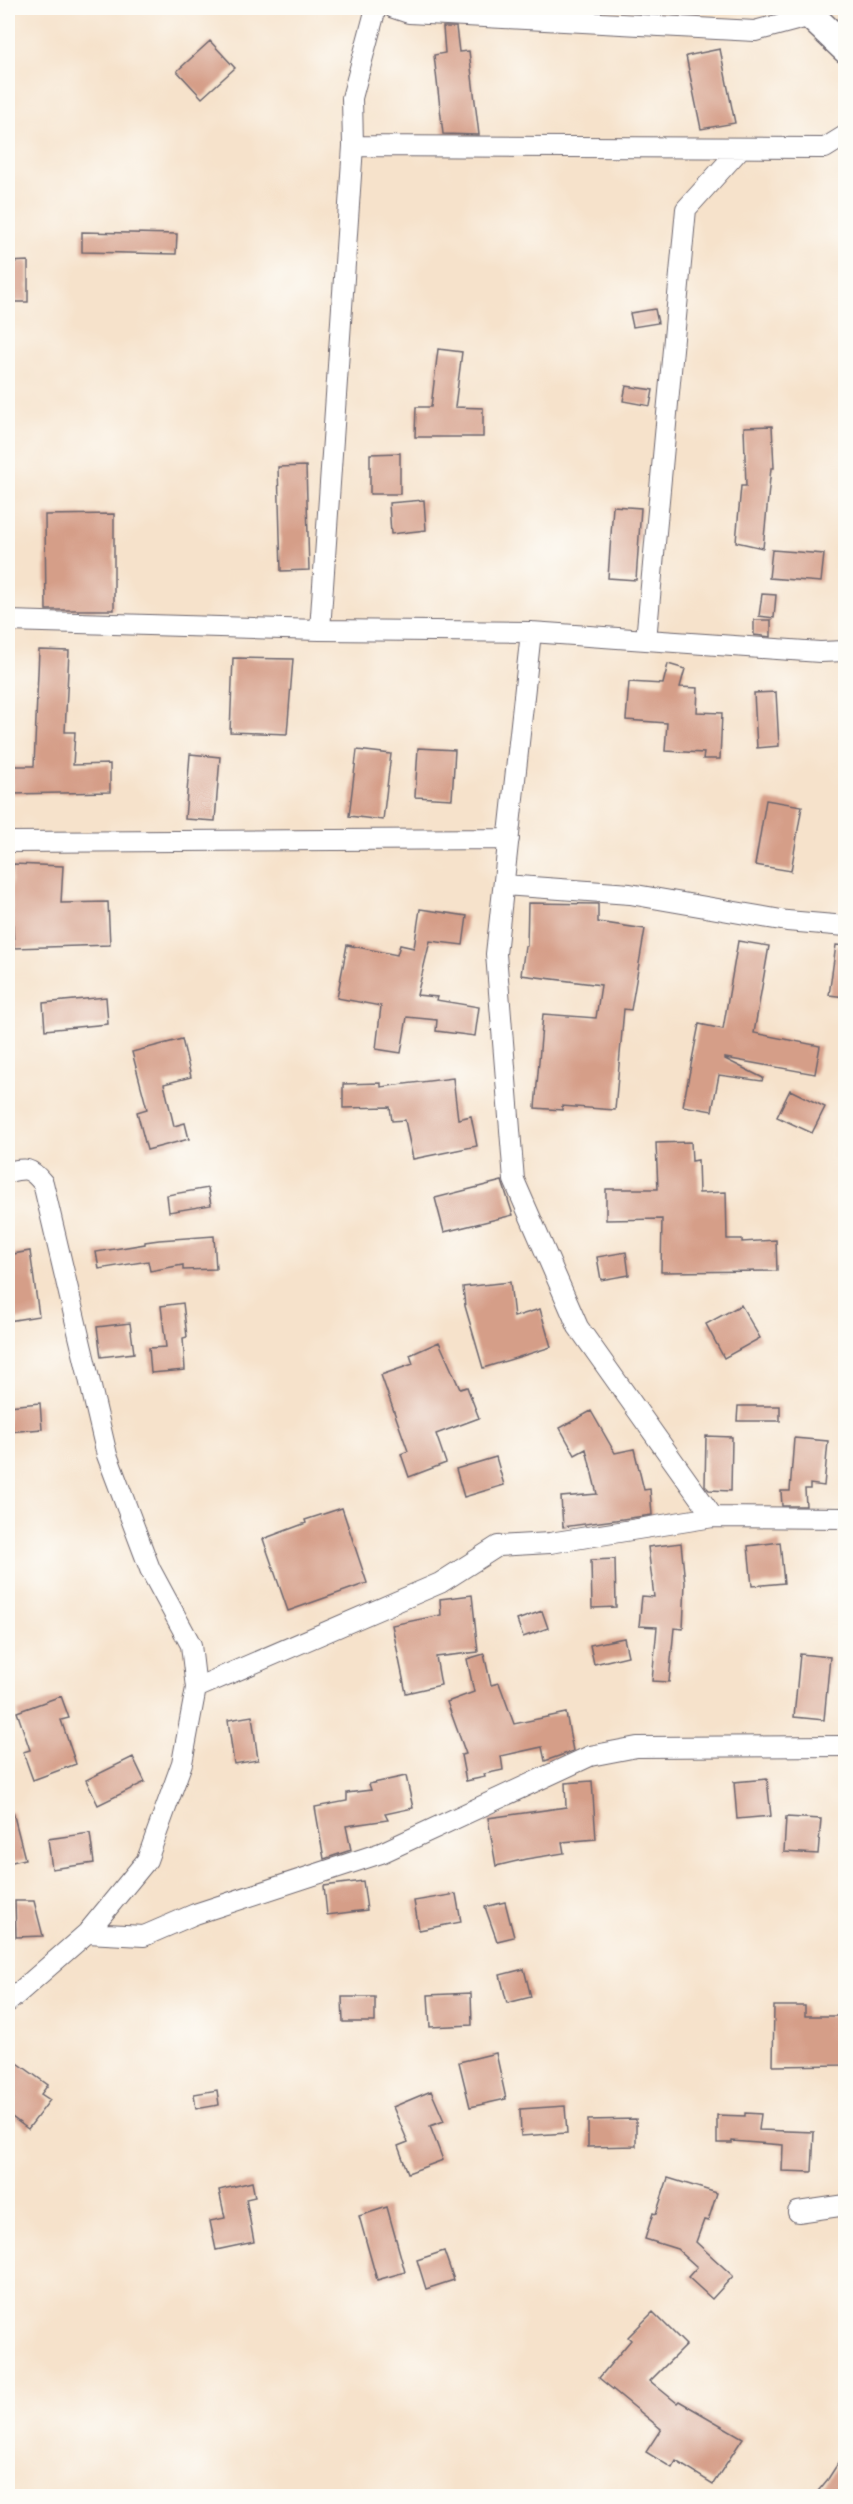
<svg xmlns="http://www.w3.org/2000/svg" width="853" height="2504" font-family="'Gochi Hand',sans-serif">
<rect width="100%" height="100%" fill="#fdfcf7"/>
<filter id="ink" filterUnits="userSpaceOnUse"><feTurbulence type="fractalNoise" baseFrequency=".0167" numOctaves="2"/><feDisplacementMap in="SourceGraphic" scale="12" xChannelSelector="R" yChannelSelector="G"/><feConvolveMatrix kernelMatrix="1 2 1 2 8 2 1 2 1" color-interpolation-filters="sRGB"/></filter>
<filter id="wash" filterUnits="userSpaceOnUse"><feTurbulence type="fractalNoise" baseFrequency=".008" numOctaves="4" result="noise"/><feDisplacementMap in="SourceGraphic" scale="24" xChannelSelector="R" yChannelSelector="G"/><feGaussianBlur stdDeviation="1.35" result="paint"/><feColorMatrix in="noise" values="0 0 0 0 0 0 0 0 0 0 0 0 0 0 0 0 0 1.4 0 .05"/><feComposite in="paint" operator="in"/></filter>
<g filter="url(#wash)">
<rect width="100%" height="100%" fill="#f6e2cb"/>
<g id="blocks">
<path fill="#d59e88" d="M 443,27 L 456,27 L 459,52 L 469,51 L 479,135 L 443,134 L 434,55 L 445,53 Z
M 210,41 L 235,68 L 202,98 L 177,71 Z
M 720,49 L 735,123 L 701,129 L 686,56 Z
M 82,232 L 177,234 L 176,254 L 82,252 Z
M 28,261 L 28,302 L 8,302 L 8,262 Z
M 655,309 L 658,323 L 633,327 L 630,313 Z
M 438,349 L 462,352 L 455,407 L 483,408 L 483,437 L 415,437 L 416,407 L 431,407 Z
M 626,386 L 653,390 L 650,406 L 623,401 Z
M 772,426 L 774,468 L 771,468 L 763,548 L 736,542 L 741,486 L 746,486 L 744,427 Z
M 400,453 L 400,494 L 370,494 L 370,454 Z
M 306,466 L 309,570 L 281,571 L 278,467 Z
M 424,500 L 426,530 L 391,534 L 389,503 Z
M 613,506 L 641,508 L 636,580 L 608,578 Z
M 114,514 L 114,610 L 46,610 L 45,515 Z
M 772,550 L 824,554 L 821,582 L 769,578 Z
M 762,594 L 776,595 L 774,618 L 759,616 Z
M 754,620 L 771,620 L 771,637 L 754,635 Z
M 39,650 L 69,651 L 65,732 L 75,732 L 73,765 L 110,764 L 110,792 L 12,794 L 12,766 L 34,766 Z
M 233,658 L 293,659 L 287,734 L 230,732 Z
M 668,664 L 685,669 L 680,687 L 698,688 L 697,712 L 722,713 L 720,759 L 703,759 L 704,753 L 665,751 L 667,723 L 626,720 L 629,682 L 663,684 Z
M 776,692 L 779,746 L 757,748 L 754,693 Z
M 418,748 L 455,750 L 452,799 L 415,797 Z
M 357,750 L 391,754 L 383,820 L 349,816 Z
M 190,754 L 220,757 L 215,821 L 185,819 Z
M 766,800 L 802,806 L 791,871 L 755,865 Z
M 13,864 L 63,866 L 61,903 L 108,902 L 110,945 L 14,948 L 11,888 Z
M 528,903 L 598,904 L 598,922 L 645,929 L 631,1010 L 624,1009 L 615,1110 L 562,1106 L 562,1110 L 535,1108 L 543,1014 L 596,1018 L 601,985 L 521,975 L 525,946 L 527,946 Z
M 420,909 L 467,916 L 463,945 L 430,941 L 417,995 L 437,997 L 436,1000 L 479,1007 L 475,1036 L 436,1031 L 437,1020 L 407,1017 L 401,1053 L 376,1049 L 381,1006 L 337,998 L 347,945 L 397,955 L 400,945 L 414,948 Z
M 738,941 L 769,946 L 754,1033 L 820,1046 L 815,1074 L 725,1058 L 725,1059 L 763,1078 L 762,1081 L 719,1075 L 712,1111 L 683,1106 L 699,1024 L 723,1029 Z
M 836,945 L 846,946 L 846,997 L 829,995 Z
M 106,997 L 108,1024 L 45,1030 L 43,1003 Z
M 182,1039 L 191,1077 L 164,1084 L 174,1126 L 185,1123 L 189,1139 L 147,1150 L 137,1112 L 147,1109 L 132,1052 Z
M 453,1078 L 458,1119 L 471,1116 L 477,1146 L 413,1159 L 405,1120 L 392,1121 L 390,1107 L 343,1108 L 343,1084 L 381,1083 L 381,1087 Z
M 790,1090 L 825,1107 L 812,1133 L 777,1117 Z
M 691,1142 L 692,1161 L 698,1160 L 699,1193 L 726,1192 L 727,1239 L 742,1239 L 742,1242 L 776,1240 L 777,1271 L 661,1272 L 662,1219 L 606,1220 L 606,1189 L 658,1189 L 656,1143 Z
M 502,1181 L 513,1215 L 444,1232 L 435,1198 Z
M 208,1188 L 211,1205 L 169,1212 L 167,1195 Z
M 214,1236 L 216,1269 L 183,1270 L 183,1265 L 150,1271 L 148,1261 L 99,1269 L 96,1252 L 145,1244 L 145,1242 L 159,1240 Z
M 30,1251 L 39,1316 L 8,1321 L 8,1255 Z
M 626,1252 L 629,1275 L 601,1280 L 597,1257 Z
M 510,1282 L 514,1317 L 540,1309 L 551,1347 L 483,1368 L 465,1306 L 463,1287 Z
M 183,1303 L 187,1337 L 183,1338 L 185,1370 L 151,1373 L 149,1348 L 166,1347 L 161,1306 Z
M 741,1305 L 760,1338 L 724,1358 L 706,1324 Z
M 130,1323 L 134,1353 L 101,1357 L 97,1327 Z
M 439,1342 L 460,1389 L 467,1387 L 479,1418 L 436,1434 L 446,1463 L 409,1477 L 401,1454 L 408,1451 L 381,1375 L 413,1364 L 410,1355 Z
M 40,1403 L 42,1429 L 8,1432 L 8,1406 Z
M 738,1406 L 780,1406 L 780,1421 L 737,1421 Z
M 591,1411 L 615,1453 L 634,1449 L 644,1490 L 650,1489 L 652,1515 L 563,1527 L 561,1497 L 597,1494 L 586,1449 L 575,1455 L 560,1428 Z
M 706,1436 L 732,1437 L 731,1491 L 709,1490 L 705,1486 Z
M 794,1438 L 828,1441 L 824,1486 L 810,1484 L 810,1489 L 805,1489 L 806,1506 L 782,1506 L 781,1491 L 790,1491 Z
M 496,1457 L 504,1485 L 464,1497 L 456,1469 Z
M 342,1508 L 367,1583 L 288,1611 L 263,1539 L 306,1523 L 305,1520 Z
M 780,1542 L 784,1583 L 752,1586 L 748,1546 Z
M 681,1543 L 685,1583 L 683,1629 L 674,1628 L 669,1682 L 652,1681 L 657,1627 L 639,1626 L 642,1596 L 654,1597 L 648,1547 Z
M 615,1559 L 616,1607 L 592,1608 L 591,1560 Z
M 472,1595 L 478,1652 L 436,1657 L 441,1685 L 406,1693 L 392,1625 L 441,1615 L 440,1599 Z
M 542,1611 L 548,1628 L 523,1637 L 517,1620 Z
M 624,1638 L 628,1656 L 594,1664 L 590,1645 Z
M 484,1654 L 491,1685 L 499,1683 L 514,1724 L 566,1713 L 573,1751 L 545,1761 L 542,1747 L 501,1756 L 503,1770 L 484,1774 L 485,1777 L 466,1781 L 461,1755 L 466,1754 L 447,1702 L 474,1692 L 467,1659 Z
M 800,1654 L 830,1657 L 824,1720 L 794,1717 Z
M 61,1696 L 69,1718 L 61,1720 L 76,1764 L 33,1780 L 23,1752 L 30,1750 L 17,1712 Z
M 252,1716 L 258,1760 L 234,1764 L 228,1720 Z
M 133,1757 L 145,1782 L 98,1805 L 86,1780 Z
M 406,1776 L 413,1808 L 385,1814 L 388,1820 L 346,1826 L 351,1850 L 324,1859 L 315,1807 L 347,1801 L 347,1793 L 371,1790 L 369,1784 Z
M 767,1779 L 771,1816 L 737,1819 L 734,1782 Z
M 592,1781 L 596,1839 L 562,1842 L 564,1853 L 526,1859 L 496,1866 L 488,1818 L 566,1807 L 565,1783 Z
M 13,1812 L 25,1859 L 8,1863 L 8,1813 Z
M 786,1817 L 821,1819 L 818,1854 L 784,1852 Z
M 90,1833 L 94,1863 L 52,1869 L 48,1839 Z
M 363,1881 L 367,1910 L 327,1915 L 324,1886 Z
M 456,1894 L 461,1922 L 419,1930 L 414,1901 Z
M 15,1901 L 34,1901 L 43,1936 L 16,1937 Z
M 505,1902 L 514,1937 L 497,1941 L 485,1907 Z
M 524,1969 L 531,1997 L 507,2003 L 500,1975 Z
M 471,1993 L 472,2025 L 430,2027 L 428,1995 Z
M 342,1997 L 375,1997 L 375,2022 L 343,2022 Z
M 774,2006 L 805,2006 L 805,2016 L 843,2016 L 842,2065 L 773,2066 Z
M 496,2053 L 506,2099 L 470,2107 L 459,2062 Z
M 8,2056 L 48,2085 L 41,2094 L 50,2100 L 28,2129 L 8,2114 Z
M 217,2090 L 219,2105 L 196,2109 L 194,2094 Z
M 431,2091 L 444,2121 L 430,2126 L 443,2160 L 408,2173 L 398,2146 L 408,2142 L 393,2107 Z
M 565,2106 L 567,2133 L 521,2136 L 520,2109 Z
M 745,2113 L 761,2114 L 759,2130 L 814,2132 L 812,2172 L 782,2171 L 783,2145 L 732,2141 L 732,2143 L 717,2143 L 717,2115 L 745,2116 Z
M 636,2119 L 636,2146 L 588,2147 L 588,2120 Z
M 668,2178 L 717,2193 L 708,2221 L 704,2220 L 696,2242 L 733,2276 L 712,2299 L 688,2277 L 697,2267 L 677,2249 L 645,2239 L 653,2213 L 656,2214 Z
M 252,2182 L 255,2197 L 246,2199 L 254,2242 L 216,2250 L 210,2221 L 225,2218 L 219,2190 Z
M 387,2207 L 405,2272 L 377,2280 L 359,2216 Z
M 444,2251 L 454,2280 L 426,2289 L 417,2260 Z
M 653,2312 L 686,2345 L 650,2381 L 677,2403 L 679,2401 L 743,2438 L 713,2484 L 676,2461 L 672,2468 L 646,2452 L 661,2429 L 599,2378 L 631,2340 L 628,2337 Z
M 846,2451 L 846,2496 L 814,2496 L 828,2479 Z"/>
</g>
</g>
<g filter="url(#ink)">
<use href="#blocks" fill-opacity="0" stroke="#6c656d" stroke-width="1.5"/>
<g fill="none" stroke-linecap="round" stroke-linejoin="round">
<defs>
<path id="street" d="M 394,8 L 409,13 L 755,31 L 811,16
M 353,146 L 825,148 L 846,135
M 8,621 L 320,630 L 531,632 L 820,652 L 846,651
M 320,630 L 353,146 L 352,98 L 376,8
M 531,632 L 496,954 L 514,1180 L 578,1327 L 713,1517
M 646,640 L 686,209 L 741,148
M 8,842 L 509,839
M 504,885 L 630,894 L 787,921 L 846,926
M 8,1172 C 26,1168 30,1167 43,1183 L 107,1455 L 150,1569 L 191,1645 L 196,1688 L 182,1763 L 147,1860 L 87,1933 L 8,2002
M 196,1688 L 440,1583 L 498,1546 L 550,1543 L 713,1517 L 846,1518
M 87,1933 L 144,1936 L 195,1914 L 381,1853 L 590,1756 L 637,1747 L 846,1746
M 798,2212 L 846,2205"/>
<path id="secondary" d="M 803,8 L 846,49"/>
</defs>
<use href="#street" stroke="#6c656d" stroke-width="22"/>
<use href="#secondary" stroke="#6c656d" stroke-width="31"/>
<use href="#street" stroke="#fff" stroke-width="20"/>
<use href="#secondary" stroke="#fff" stroke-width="28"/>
</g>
</g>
<rect width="853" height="2504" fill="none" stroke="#fdfcf7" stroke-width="30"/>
</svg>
